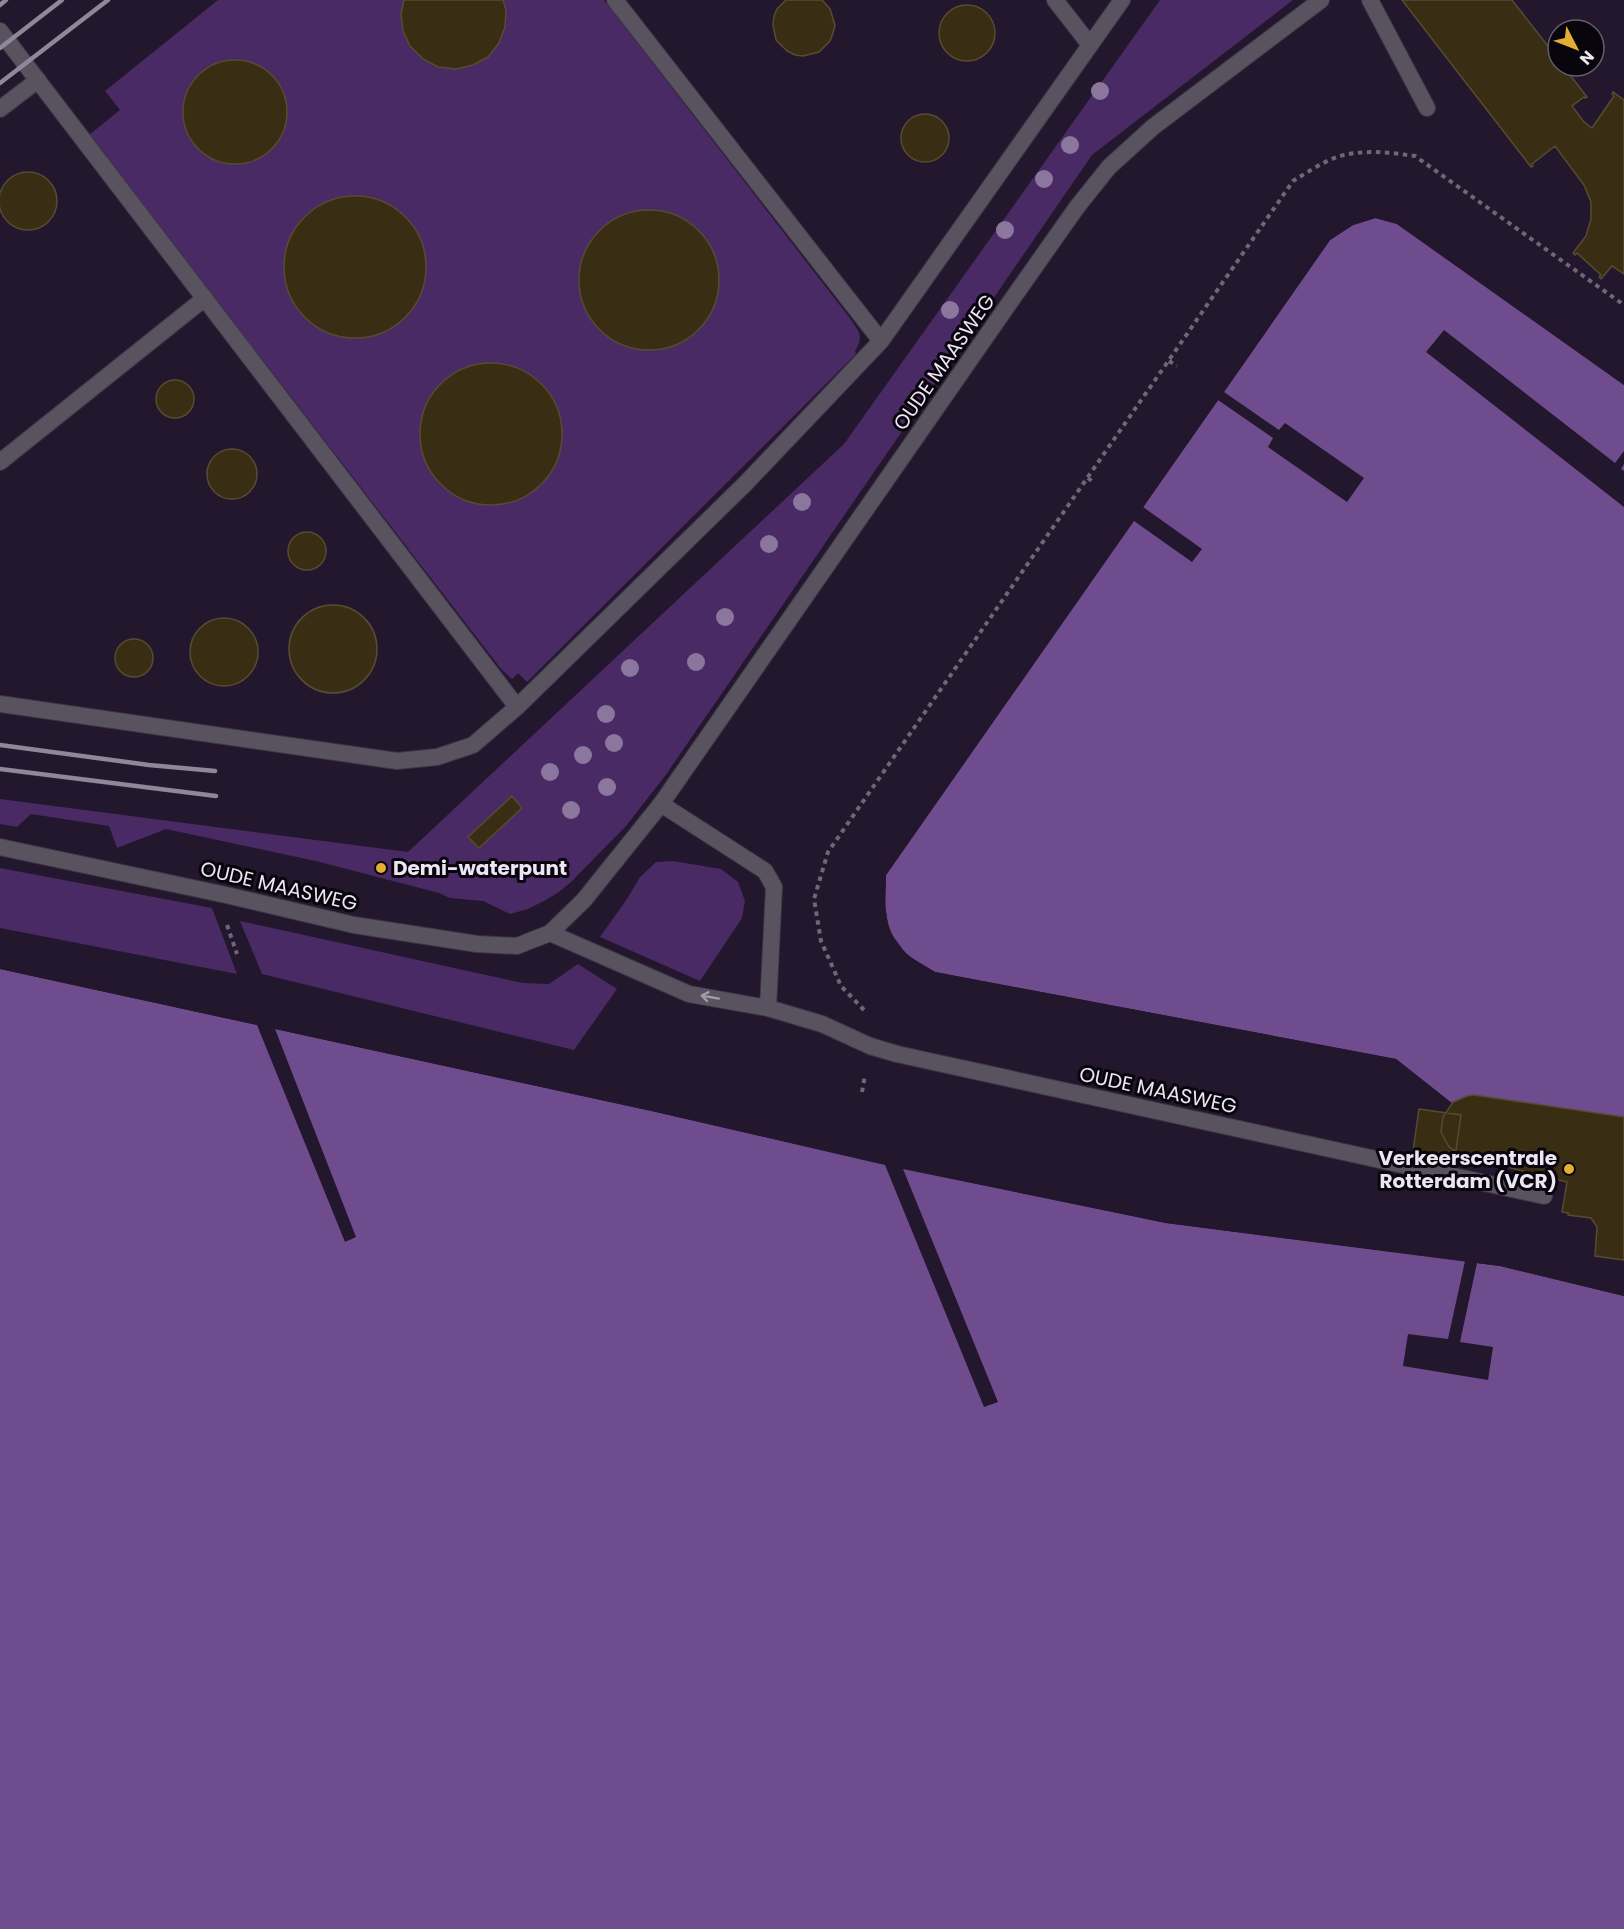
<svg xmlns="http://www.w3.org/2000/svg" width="1624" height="1929" font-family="Poppins,sans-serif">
<rect width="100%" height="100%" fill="#22172c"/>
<path fill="#4a2a64" d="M 218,0 L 604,0 L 849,317 C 858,331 865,335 855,351 L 856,354 L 527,682 L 518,673 L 512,679 L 501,669 L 89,135 L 120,110 L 105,91 Z
M 1160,0 L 1293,0 L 1092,155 L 665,776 L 626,826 L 571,882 L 559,892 L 544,901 L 528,909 L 510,914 L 483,901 L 450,898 L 439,893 L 320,862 L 166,829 L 117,848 L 109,826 L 31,814 L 17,827 L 0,824 L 0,799 L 408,852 L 844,444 Z
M 673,861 L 721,869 L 738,882 L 745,901 L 742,918 L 700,981 L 600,937 L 627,899 L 640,877 L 656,862 Z
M 0,868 L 212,908 L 237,974 L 0,928 Z
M 240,921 L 523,983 L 549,984 L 578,964 L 617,989 L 574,1050 L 262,974 Z"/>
<path fill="#6f4c8d" d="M 1376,218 L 1397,224 L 1624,385 L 1624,1167 L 1506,1146 L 1396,1059 L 935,972 C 926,967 915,961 907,954 C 882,930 885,906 886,875 L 1330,240 L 1353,225 Z
M 0,969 L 656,1112 L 901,1168 L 1166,1223 L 1500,1266 L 1624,1296 L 1624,1929 L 0,1929 Z"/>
<path fill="#22172c" d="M 1375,215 L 1399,221 L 1624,381 L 1624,385 L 1397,224 L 1375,218 L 1353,225 L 1330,240 L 1224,392 L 1279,430 L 1285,423 L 1364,478 L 1347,502 L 1268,447 L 1273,438 L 1218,400 L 1143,507 L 1202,549 L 1192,562 L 1134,521 L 886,875 L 885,905 L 889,931 L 907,955 L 935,972 L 1396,1059 L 1506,1146 L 1624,1167 L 1505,1148 L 1395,1062 L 934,975 L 905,957 L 886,932 L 882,905 L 883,873 L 1327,239 L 1351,222 Z
M 1444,330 L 1615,463 L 1624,451 L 1624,464 L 1621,469 L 1624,471 L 1624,507 L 1426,352 Z
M 0,966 L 656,1109 L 901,1165 L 1167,1221 L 1500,1263 L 1624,1293 L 1624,1296 L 1500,1266 L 1477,1263 L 1460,1342 L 1493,1347 L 1488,1380 L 1403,1366 L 1408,1334 L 1448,1339 L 1465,1261 L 1166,1223 L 903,1169 L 998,1402 L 984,1407 L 885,1165 L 656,1112 L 275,1029 L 356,1237 L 345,1242 L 257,1025 L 0,969 Z"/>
<path fill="#392d14" stroke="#594b32" stroke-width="1.5" d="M 404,0 L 503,0 L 506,10 L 505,27 L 499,43 L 488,57 L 473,65 L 456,69 L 438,67 L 423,59 L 410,46 L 403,31 L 401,14 Z
M 786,0 L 822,0 L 830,9 L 835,25 L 833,33 L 830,41 L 819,52 L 803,56 L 795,55 L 787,51 L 776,40 L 773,25 L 774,16 L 777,9 Z
M 1402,0 L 1512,0 L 1558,59 L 1558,66 L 1563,66 L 1587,97 L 1585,98 L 1584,97 L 1572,106 L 1584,122 L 1592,128 L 1614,96 L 1612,94 L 1613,92 L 1624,100 L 1624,274 L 1612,266 L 1601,279 L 1599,277 L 1601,275 L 1577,253 L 1575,255 L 1573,253 L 1586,236 L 1591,219 L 1591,202 L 1584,185 L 1555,146 L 1532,164 L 1533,166 L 1531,167 Z
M939 33a28 28 0 1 1 56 0a28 28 0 1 1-56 0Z
M183 112a52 52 0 1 1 104 0a52 52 0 1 1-104 0Z
M901 138a24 24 0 1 1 48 0a24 24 0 1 1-48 0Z
M-1 201a29 29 0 1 1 58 0a29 29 0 1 1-58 0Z
M284 267a71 71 0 1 1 142 0a71 71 0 1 1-142 0Z
M579 280a70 70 0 1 1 140 0a70 70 0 1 1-140 0Z
M420 434a71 71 0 1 1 142 0a71 71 0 1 1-142 0Z
M156 399a19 19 0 1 1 38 0a19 19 0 1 1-38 0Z
M207 474a25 25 0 1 1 50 0a25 25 0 1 1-50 0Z
M288 551a19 19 0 1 1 38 0a19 19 0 1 1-38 0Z
M289 649a44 44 0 1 1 88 0a44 44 0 1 1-88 0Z
M190 652a34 34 0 1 1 68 0a34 34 0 1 1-68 0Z
M115 658a19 19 0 1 1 38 0a19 19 0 1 1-38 0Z
M 512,796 L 522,808 L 479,848 L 468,837 Z
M 1467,1096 L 1474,1095 L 1624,1117 L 1624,1260 L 1595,1256 L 1597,1227 L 1591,1218 L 1568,1215 L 1568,1213 L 1562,1212 L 1567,1182 L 1463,1156 L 1449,1147 L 1441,1132 L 1443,1117 L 1453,1102 Z
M 1419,1109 L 1461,1115 L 1455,1157 L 1413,1151 Z"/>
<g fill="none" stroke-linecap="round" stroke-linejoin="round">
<defs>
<path id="service" d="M 615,0 L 881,341
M 1055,0 L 1090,45
M 1370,0 L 1427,108
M 0,31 L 517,707
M 0,109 L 38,80
M 0,462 L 205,298
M 0,704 L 397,761 L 437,757 L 473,745 L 517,707 L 745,484 L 881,341 L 1122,0
M 661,804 L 765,871 L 774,887 L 768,1008 L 822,1024 L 870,1046 L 897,1054 L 1544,1196
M 550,933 L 689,994 L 768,1008"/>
<path id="minor" d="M 0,847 L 226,895 L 354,925 L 477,944 L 517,946 L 550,933 L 584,900 L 661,804 L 1008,305 L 1077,207 L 1109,167 L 1153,127 L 1321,0"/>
</defs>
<use href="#service" stroke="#3e3448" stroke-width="18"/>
<use href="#minor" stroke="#3e3448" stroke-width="18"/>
<path stroke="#6f6678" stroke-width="4" stroke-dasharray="4.5 4.5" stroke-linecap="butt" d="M 1169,361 L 1177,366
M 1088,478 L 1093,482
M 227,925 L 237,954
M 864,1010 L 841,986 L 821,941 L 814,899 L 828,852 L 1293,181 C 1310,171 1329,157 1349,154 C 1371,150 1393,153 1415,156 L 1624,305
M 862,1092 L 865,1075"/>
<use href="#service" stroke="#59535f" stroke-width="16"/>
<use href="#minor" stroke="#59535f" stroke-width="16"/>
<path stroke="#908799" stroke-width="4.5" d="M 0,5 L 6,0
M 0,48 L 62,0
M 0,83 L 108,0
M 0,745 L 149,765 L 215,771
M 0,769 L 216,796"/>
</g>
<g fill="#8b769e">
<circle cx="1100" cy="91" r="9"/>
<circle cx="1070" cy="145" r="9"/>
<circle cx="1044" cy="179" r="9"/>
<circle cx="1005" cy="230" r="9"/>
<circle cx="950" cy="310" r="9"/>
<circle cx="802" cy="502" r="9"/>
<circle cx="769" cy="544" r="9"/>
<circle cx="725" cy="617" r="9"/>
<circle cx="696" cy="662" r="9"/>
<circle cx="630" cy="668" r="9"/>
<circle cx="606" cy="714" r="9"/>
<circle cx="614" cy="743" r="9"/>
<circle cx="583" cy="755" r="9"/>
<circle cx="550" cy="772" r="9"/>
<circle cx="607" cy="787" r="9"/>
<circle cx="571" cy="810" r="9"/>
</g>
<defs><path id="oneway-shaft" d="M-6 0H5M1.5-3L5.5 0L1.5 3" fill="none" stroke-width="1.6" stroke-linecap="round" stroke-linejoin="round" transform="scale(1.5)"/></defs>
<use stroke="#a29caa" href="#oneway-shaft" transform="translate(710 997) rotate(-170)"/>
<g fill="#e4ae35" stroke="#09050d" stroke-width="2">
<circle cx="381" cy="868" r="6"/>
<circle cx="1569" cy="1169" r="6"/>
</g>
<g text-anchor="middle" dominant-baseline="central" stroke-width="6" stroke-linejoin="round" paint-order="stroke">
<g font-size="20" fill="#ece5f4" stroke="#09050d">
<text transform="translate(944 362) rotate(-55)">OUDE MAASWEG</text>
<text transform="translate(279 886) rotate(13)">OUDE MAASWEG</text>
<text transform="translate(1158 1090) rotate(12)">OUDE MAASWEG</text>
</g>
<g font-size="20" font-weight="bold" fill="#ece5f4" stroke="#09050d" text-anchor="start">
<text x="393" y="868">Demi-waterpunt</text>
<text x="1557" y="1158" text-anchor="end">Verkeerscentrale<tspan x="1557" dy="23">Rotterdam (VCR)</tspan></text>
</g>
</g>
<g transform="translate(1576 48) rotate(132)"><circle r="28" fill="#09050d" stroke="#645f69" stroke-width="1.5"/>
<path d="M0-4.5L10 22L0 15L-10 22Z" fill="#e4ae35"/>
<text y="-9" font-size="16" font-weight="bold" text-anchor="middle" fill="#ece5f4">N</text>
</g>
</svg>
